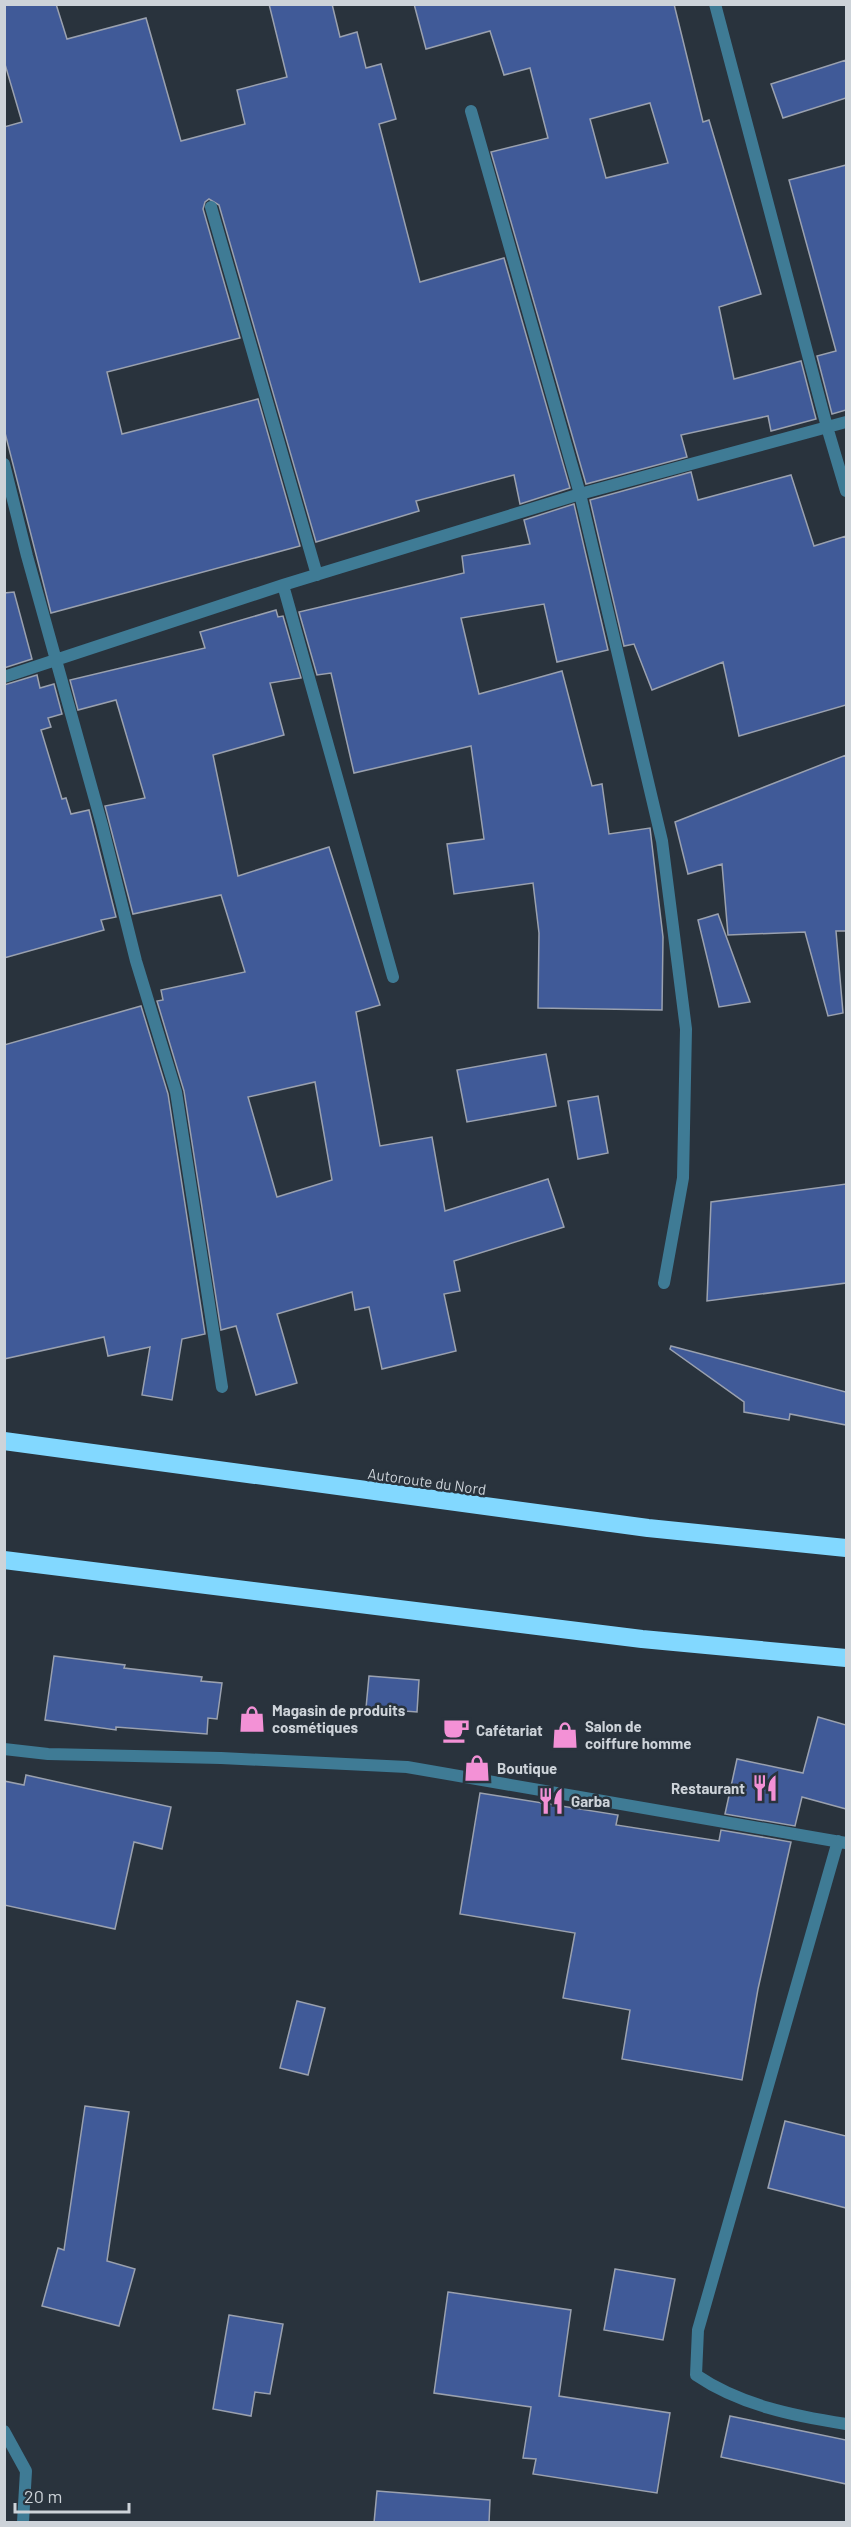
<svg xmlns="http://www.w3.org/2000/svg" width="851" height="2527" font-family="Barlow,sans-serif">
<rect width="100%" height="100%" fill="#29333d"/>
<path fill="#405a98" stroke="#9aa1af" stroke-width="1.5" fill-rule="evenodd" d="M 4,4 L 56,4 L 67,39 L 146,18 L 181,141 L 245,124 L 237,90 L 287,77 L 269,4 L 332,4 L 340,37 L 357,32 L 366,68 L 381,64 L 396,119 L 379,124 L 420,282 L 504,258 L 570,488 L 520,504 L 514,475 L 416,501 L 419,511 L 316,542 L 219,205 L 209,199 L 205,202 L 203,209 L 240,338 L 107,372 L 122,434 L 258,399 L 300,546 L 51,613 L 4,429 L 4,127 L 22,122 L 4,61 Z
M 414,4 L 674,4 L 703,122 L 709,120 L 761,294 L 719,307 L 734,379 L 801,361 L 816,419 L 771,431 L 768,416 L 681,435 L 687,457 L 586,484 L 491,152 L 548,138 L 530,68 L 504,75 L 490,31 L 426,49 ZM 650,103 L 668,163 L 606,178 L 590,119 Z
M 846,60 L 846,98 L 783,118 L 771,84 Z
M 846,165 L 846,410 L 832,414 L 817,356 L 836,351 L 789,180 Z
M 691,472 L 698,500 L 791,475 L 814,546 L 846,536 L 846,705 L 739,736 L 723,662 L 652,690 L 634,644 L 624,646 L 590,500 Z
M 574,504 L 608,650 L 557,662 L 544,604 L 461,618 L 479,694 L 562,671 L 592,786 L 602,784 L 609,834 L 650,828 L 663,937 L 662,1010 L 538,1008 L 539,933 L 533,883 L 454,894 L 447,844 L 484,839 L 471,746 L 354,773 L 331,673 L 317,675 L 299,612 L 464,573 L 462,556 L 530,544 L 524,520 Z
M 14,592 L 32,659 L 4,668 L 4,593 Z
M 276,610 L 278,617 L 283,616 L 301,678 L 270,683 L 284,735 L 213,755 L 238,876 L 329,847 L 380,1005 L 356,1012 L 380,1146 L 432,1137 L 445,1211 L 548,1179 L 564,1227 L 454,1261 L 460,1291 L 444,1294 L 456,1351 L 382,1369 L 369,1307 L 355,1310 L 352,1292 L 277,1314 L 297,1383 L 256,1395 L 236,1326 L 221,1330 L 184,1091 L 157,1001 L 163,1000 L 161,990 L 245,972 L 221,895 L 133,914 L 105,806 L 145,798 L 116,700 L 78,710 L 70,680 L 205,648 L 200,632 ZM 315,1082 L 332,1180 L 277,1197 L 248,1097 Z
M 37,675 L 40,688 L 54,684 L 62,714 L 48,718 L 51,727 L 41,730 L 62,799 L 66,798 L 71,814 L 89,810 L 116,917 L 101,920 L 104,930 L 4,958 L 4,685 Z
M 846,755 L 846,931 L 836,931 L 843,1013 L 828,1016 L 805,932 L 728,935 L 722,864 L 688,874 L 675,822 Z
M 718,914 L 750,1002 L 719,1007 L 698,920 Z
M 141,1006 L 168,1094 L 205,1334 L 182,1339 L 172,1400 L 142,1395 L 150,1347 L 108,1356 L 104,1337 L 4,1359 L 4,1045 Z
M 546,1054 L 556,1106 L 467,1122 L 457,1070 Z
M 598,1096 L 608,1153 L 578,1159 L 568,1101 Z
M 846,1184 L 846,1283 L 707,1301 L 711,1202 Z
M 671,1346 L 846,1392 L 846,1425 L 790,1414 L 789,1420 L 744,1412 L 744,1402 L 670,1349 Z
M 54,1656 L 125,1665 L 124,1668 L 202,1677 L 201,1681 L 222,1683 L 217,1719 L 208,1718 L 207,1734 L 116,1727 L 116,1730 L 45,1720 Z
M 369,1676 L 419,1680 L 417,1712 L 366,1708 Z
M 818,1717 L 846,1725 L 846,1809 L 802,1797 L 795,1826 L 725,1814 L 737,1759 L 803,1773 Z
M 26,1775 L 171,1807 L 162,1849 L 134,1842 L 115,1929 L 4,1905 L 4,1781 L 24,1785 Z
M 480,1793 L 618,1815 L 616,1825 L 719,1841 L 721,1830 L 791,1842 L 758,1989 L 742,2080 L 622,2059 L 630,2010 L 563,1998 L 575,1933 L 460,1914 Z
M 297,2001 L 325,2008 L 308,2075 L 280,2068 Z
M 85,2106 L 129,2112 L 107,2261 L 135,2269 L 119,2326 L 42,2306 L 58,2248 L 64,2250 Z
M 785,2121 L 846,2136 L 846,2208 L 768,2188 Z
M 615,2269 L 675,2279 L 663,2340 L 604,2330 Z
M 448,2292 L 571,2310 L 559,2396 L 670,2413 L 657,2493 L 533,2474 L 536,2459 L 523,2458 L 531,2407 L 434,2393 Z
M 229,2315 L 283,2324 L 270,2394 L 255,2392 L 251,2416 L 213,2409 Z
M 730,2416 L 846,2440 L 846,2484 L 721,2457 Z
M 377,2491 L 490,2500 L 489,2523 L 374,2523 Z"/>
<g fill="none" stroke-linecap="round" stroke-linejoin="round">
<path stroke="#3f7b95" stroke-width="12" d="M 715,4 L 827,427 L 846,491
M 471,111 L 580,494 L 662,841 L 686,1029 L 683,1178 L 664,1283
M 211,207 L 317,575
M 4,464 L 27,556 L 102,825 L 136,961 L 176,1092 L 222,1387
M 283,585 L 393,977
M 4,677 L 283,585 L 580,494 L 846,422
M 4,1749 L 48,1754 L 221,1758 L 407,1767 L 846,1843
M 838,1841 L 698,2330 L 696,2375 C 740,2405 794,2416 846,2424
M 4,2431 L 26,2471 L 23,2522"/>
<path stroke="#82d8ff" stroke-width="18" d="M 4,1441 L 648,1528 L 846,1548
M 4,1560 L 642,1639 L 846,1658"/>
</g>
<defs>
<symbol id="shop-bare" viewBox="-9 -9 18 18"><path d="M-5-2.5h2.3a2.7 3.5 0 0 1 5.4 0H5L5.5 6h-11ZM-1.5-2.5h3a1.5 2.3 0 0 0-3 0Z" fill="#f391d6" stroke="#29333d" stroke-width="2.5" paint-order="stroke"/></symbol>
<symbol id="cafe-bare" viewBox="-9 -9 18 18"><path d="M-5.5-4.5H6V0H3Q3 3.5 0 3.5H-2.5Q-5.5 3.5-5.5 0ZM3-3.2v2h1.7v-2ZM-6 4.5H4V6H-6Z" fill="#f391d6" stroke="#29333d" stroke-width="2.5" paint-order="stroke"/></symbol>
<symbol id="restaurant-bare" viewBox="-9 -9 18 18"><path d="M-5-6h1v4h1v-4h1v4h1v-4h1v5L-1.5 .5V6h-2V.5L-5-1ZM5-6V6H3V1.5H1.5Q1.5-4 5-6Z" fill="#f391d6" stroke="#29333d" stroke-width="2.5" paint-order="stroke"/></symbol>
</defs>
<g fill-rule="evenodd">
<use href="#shop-bare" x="233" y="1700" width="38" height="38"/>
<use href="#cafe-bare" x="437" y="1711" width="38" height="38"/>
<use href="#shop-bare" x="546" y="1716" width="38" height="38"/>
<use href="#shop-bare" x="458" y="1749" width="38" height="38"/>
<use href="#restaurant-bare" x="746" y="1769" width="38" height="38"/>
<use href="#restaurant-bare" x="532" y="1782" width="38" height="38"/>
</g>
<g text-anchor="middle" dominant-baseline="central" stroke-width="5" stroke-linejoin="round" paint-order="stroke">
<g font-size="15" fill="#cdd3d9" stroke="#29333d">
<text transform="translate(427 1481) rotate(8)">Autoroute du Nord</text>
</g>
<g font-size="15" font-weight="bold" fill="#cdd3d9" stroke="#29333d" text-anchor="start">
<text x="272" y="1710">Magasin de produits<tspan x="272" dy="17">cosmétiques</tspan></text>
<text x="585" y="1726">Salon de<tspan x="585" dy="17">coiffure homme</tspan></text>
<text x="476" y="1730">Cafétariat</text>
<text x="497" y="1768">Boutique</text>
<text x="745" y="1788" text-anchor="end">Restaurant</text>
<text x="571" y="1801">Garba</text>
</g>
</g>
<rect width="851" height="2527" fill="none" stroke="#cdd3d9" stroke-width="12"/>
<path d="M15 2503v9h114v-9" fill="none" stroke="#cdd3d9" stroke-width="3"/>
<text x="24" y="2503" font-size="18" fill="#cdd3d9" stroke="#29333d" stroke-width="4.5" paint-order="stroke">20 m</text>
</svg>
